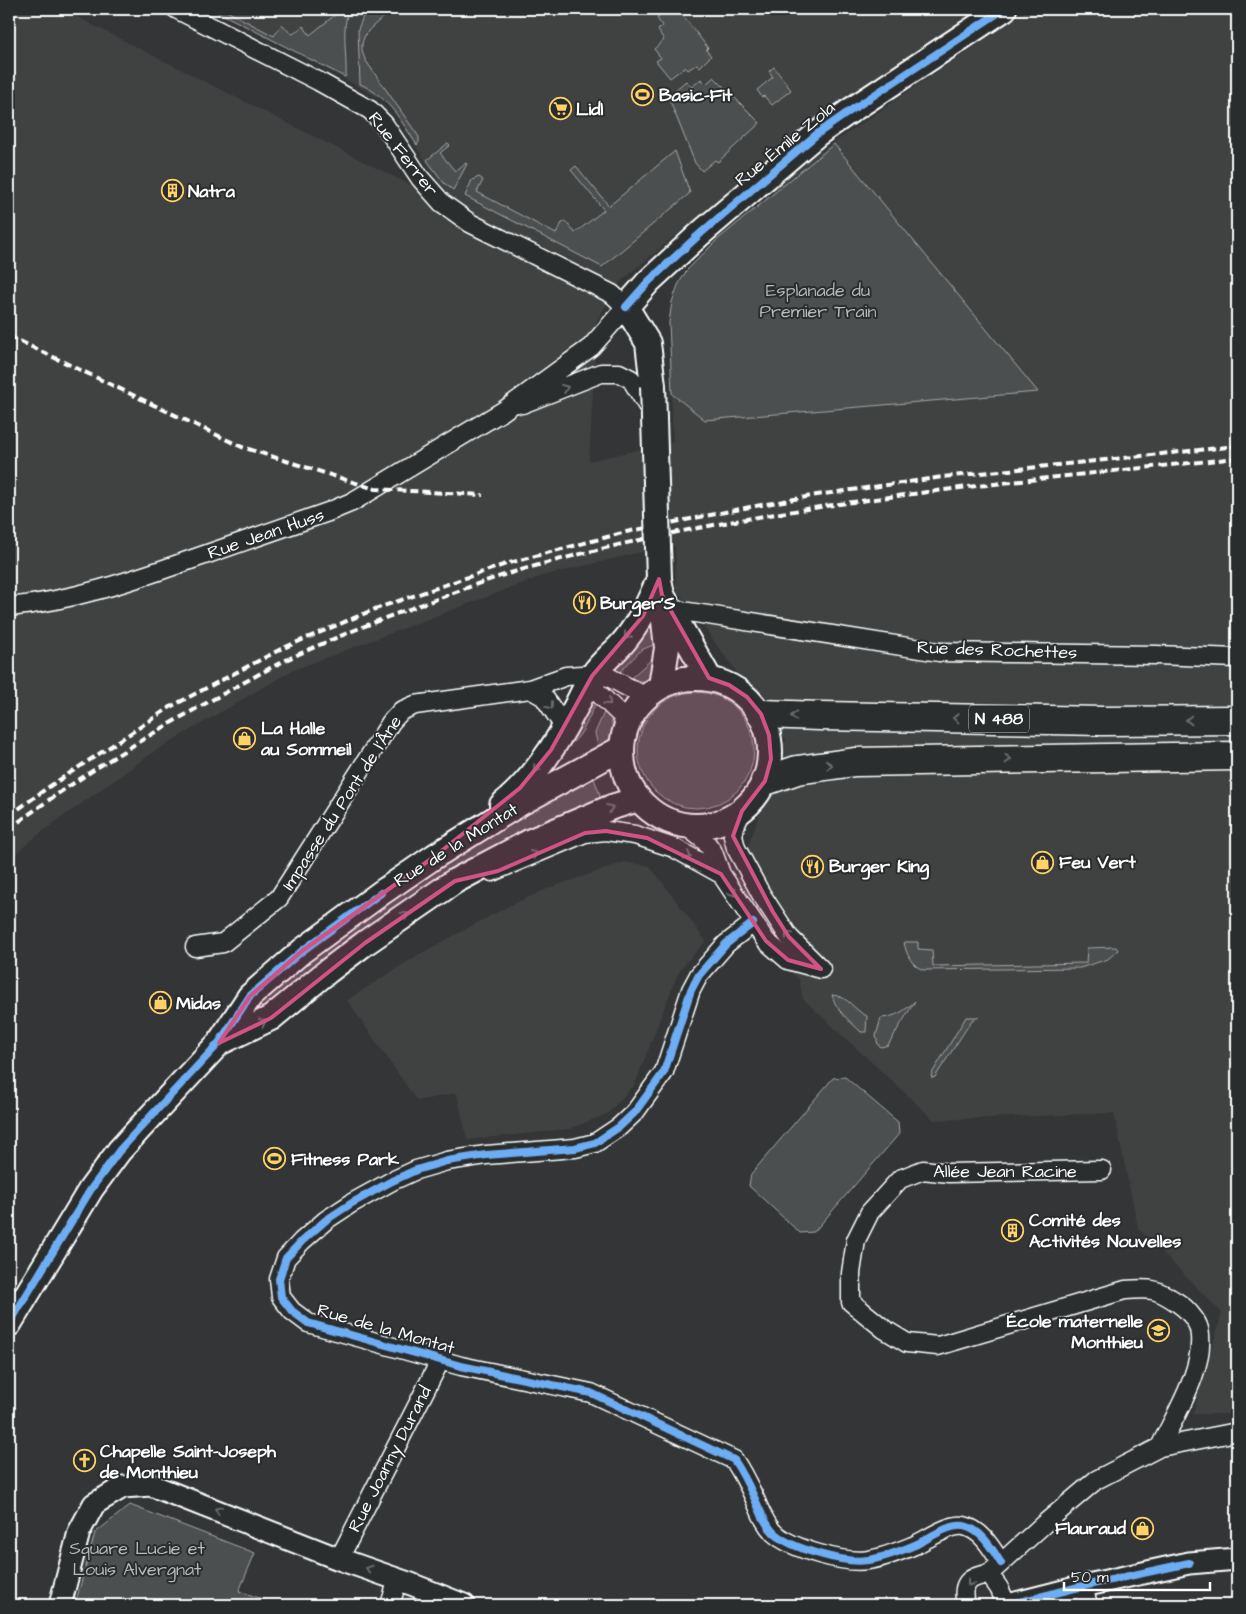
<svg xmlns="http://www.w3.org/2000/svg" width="1246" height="1614" font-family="'Architects Daughter',sans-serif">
<rect width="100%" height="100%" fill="#333536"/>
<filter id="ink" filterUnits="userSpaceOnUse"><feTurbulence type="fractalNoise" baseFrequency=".02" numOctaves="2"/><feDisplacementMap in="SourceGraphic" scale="10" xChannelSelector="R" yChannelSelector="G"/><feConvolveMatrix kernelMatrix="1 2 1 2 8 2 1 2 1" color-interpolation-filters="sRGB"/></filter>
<g filter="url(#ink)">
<path fill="#404243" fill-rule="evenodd" d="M 9,9 L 61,9 L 454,207 L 389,103 L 215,9 L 980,9 L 817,118 L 621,281 L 597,320 L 589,461 L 673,442 L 671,386 L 778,181 L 1028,9 L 1237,9 L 1237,1414 L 1193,1414 L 1222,1313 L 1138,1228 L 1114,1113 L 934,1120 L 803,999 L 799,979 L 765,952 L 735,883 L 786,740 L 676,589 L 675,546 L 637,553 L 542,576 L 291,671 L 158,749 L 43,831 L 9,859 ZM 469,214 L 589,267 L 505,233 Z
M 625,862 L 650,866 L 706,941 L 683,966 L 676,978 L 635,1084 L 607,1114 L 569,1129 L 467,1140 L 457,1093 L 417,1101 L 347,1000 L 418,955 L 509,906 L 549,888 Z"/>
<path fill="#4c4f50" stroke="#a6a7a8" d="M 212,9 L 223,9 L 274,36 L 282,24 L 290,33 L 293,34 L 303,26 L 310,35 L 340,11 L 338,9 L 349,9 C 341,29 347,53 346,75 L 345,77 Z
M 366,9 L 394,9 C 377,24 352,35 366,61 L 419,137 L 419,142 L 417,145 C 401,121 388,96 360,84 L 358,29 Z
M 667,9 L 675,9 L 678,13 L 680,12 L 708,48 L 706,50 L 711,56 L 700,67 L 697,64 L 688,70 L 685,67 L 670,78 L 656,61 L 661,58 L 654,49 L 664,40 L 658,30 L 662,26 L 657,18 Z
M 774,67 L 791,90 L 772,105 L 764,96 L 762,97 L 757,90 L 773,77 L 769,71 Z
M 714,77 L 760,123 L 718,162 L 715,160 L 702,171 L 695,163 L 668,96 L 686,81 L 692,87 L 701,79 L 706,84 Z
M 448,143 L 450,145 L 440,153 L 455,171 L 466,163 L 467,164 L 453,190 L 444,183 L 427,160 Z
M 834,144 L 1038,392 L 705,420 L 672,394 L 669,322 L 672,302 L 678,285 L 687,270 L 717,240 Z
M 675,151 L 690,193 L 602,267 L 465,196 L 472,180 L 479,177 L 483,180 L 477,192 L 556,234 L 562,223 L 565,221 L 575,233 L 604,210 L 571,170 L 576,166 L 609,206 Z
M 651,615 L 658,643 L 641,650 L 618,674 L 613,672 L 611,663 Z
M 654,657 C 655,664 653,679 643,681 C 640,682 635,679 631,678 Z
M638 750a58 58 0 1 1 116 0a58 58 0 1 1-116 0Z
M 589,699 L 596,703 C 588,718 581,744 562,747 Z
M 605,710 C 618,722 612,741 599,751 L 595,733 Z
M 593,776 L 600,795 L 599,801 L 524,833 L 458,867 L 267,1008 L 261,1007 L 259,1003 L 337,936 L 505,822 Z
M 904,942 L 918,942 L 918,949 L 932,950 L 933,966 L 1086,963 L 1087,948 L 1116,947 L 1118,950 L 1108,959 L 1080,968 L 924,970 C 912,967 906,954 904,942 Z
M 832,995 C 849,996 853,1010 867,1016 L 866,1032 L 861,1032 C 850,1021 836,1011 832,995 Z
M 915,1001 L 888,1045 L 881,1047 L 878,1045 L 876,1036 L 881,1018 C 895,1017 905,1011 915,1001 Z
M 966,1017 L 979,1017 L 972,1020 L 935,1077 L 932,1078 L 931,1075 Z
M 845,1077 L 898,1122 L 899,1134 L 814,1232 L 800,1233 L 749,1186 L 751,1174 L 833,1078 Z
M 130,1505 L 255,1553 L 239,1591 L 268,1601 L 265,1605 L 75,1605 L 95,1533 Z"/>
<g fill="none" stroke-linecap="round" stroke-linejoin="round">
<defs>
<path id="minor" d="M 522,404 L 601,373 L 619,373 L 631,379 L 653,415
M 9,607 C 71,601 131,581 190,560 C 236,544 282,528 328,512 L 352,502 L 503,411 L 591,347 L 626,307 L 612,294 L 470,223 L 442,203 L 420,178 L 384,124 L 370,110 L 318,81 L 176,9
M 670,609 L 939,652 L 1156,655 L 1237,658
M 592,676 L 597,692 L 621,715 L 626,727
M 530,689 L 544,697 L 565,728
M 742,811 L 735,826 L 733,836 L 736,848 L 761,894 L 789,937 L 821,969
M 686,826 L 705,841 L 713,852 L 721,874 L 766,941 L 788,960 L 821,969
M 492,872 L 585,833 L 606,831 L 635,835 L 674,848 L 721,874
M 753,923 L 726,944 L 699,975 L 691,990 L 664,1072 L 635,1112 L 619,1127 L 595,1143 L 575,1148 L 486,1155 L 447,1161 L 416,1170 L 392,1181 L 352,1203 L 326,1220 L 302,1241 L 286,1258 L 279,1279 L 281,1297 L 292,1311 L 308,1323 L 461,1366 L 591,1393 L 734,1460 C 742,1472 748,1484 754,1497 C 760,1510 764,1523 774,1533 C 792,1549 845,1564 868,1560 C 884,1558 900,1551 915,1545 C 928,1539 950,1523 964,1526 C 982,1530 992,1549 1001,1563
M 195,947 L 223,943 L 279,898 L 391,722 L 401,711 L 415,705 L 530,689 L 566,676 L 582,675 L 605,675 L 646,697
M 1102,1170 L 949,1173 L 923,1170 L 900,1179 L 870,1212 L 856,1240 L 851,1273 L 851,1302 L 884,1329 L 907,1343 L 938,1346 L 1125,1290 C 1151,1288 1156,1288 1178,1303 C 1186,1308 1197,1320 1199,1329 C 1207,1365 1175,1415 1160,1447
M 339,1559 L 441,1359
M 989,1574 L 1044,1524 L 1096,1480 L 1160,1447 L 1237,1432
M 1083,1586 L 1088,1605
M 390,1605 L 398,1579
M 966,1605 C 961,1583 968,1577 989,1574 L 999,1588 L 1007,1605"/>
<path id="tertiary" d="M 60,1605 L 79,1532 L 94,1504 L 123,1487 L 151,1485 L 339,1559 L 411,1584 L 464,1605
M 1008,1605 L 1083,1586 L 1189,1563 L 1237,1559"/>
<path id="secondary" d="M 653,386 L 648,343 L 626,307 L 649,281 L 701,233 L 817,134 L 847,113 L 1004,9
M 659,579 L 662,595 L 709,678
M622 752a74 74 0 1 1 148 0a74 74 0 1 1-148 0Z
M 661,686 L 667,648 L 662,603
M 502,805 C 531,782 556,745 573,712 C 580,700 585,686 593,675 C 602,661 616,652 626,639 C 641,620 650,600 659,579
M 219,1043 L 271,1018 L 328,971 L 365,943 L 455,881 L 531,841 L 612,807 L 638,799
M 9,1324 L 91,1189 L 119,1151 L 139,1129 L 219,1043 L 250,996 L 302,951 L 381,893 L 435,856 L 519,804 L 622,748"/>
<path id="primary" d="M 761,714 L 820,716 L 1102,721 L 1237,720
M 765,781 L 797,770 L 855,762 L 1237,756"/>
</defs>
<use href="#minor" stroke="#fff" stroke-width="21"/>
<use href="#tertiary" stroke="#fff" stroke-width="25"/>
<use href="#secondary" stroke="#fff" stroke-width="28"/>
<use href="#primary" stroke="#fff" stroke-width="31"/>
<use href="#minor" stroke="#2a2d2e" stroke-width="18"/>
<use href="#tertiary" stroke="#2a2d2e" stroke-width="21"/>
<use href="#secondary" stroke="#2a2d2e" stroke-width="24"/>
<use href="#primary" stroke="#2a2d2e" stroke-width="28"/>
<path stroke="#fff" stroke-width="4" stroke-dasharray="8 4" stroke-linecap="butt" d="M 9,336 L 242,447 L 375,489 L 483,495
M 9,816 L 47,788 L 172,706 L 281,649 L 375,609 L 509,563 L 626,532 L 750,507 L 817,495 L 943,477 L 1237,446
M 9,829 C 75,779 146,736 219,696 C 242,684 265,670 288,659 C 338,636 388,616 440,598 C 464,589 489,579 514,572 C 749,504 995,484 1237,458"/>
<defs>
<path id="secondary-bridge" d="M 653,386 L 659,579"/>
</defs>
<use href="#secondary-bridge" stroke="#fff" stroke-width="28" stroke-linecap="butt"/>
<use href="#secondary-bridge" stroke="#2a2d2e" stroke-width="24"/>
<defs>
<path id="cycleway" d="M 626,307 L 649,281 L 701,233 L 817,134 L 847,113 L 1004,9
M 753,923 L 726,944 L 699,975 L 691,990 L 664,1072 L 635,1112 L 619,1127 L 595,1143 L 575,1148 L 486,1155 L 447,1161 L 416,1170 L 392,1181 L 352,1203 L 326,1220 L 302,1241 L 286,1258 L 279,1279 L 281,1297 L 292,1311 L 308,1323 L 461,1366 L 591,1393 L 734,1460 C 742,1472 748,1484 754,1497 C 760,1510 764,1523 774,1533 C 792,1549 845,1564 868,1560 C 884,1558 900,1551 915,1545 C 928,1539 950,1523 964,1526 C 982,1530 992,1549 1001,1563
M 9,1324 L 91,1189 L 119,1151 L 139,1129 L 219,1043 L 250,996 L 302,951 L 381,893
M 1008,1605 L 1083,1586 L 1189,1563"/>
</defs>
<use href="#cycleway" stroke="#2a2d2e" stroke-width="11"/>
<use href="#cycleway" stroke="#6dadf4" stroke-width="8"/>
</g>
<defs><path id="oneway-chevron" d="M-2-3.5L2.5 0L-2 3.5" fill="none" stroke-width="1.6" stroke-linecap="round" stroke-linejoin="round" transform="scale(1.25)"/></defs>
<g stroke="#6a6c6d">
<use href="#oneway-chevron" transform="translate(565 388) rotate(-22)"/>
<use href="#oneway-chevron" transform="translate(627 636) rotate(128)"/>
<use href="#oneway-chevron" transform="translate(608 702) rotate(43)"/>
<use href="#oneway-chevron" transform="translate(550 706) rotate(53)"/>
<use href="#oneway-chevron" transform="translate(794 716) rotate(-179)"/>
<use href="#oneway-chevron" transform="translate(956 718) rotate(-179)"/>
<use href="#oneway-chevron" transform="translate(1189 720) rotate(179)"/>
<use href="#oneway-chevron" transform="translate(1008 759) rotate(-1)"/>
<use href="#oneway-chevron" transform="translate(829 765) rotate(-6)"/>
<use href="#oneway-chevron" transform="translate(536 769) rotate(130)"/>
<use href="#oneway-chevron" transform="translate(610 808) rotate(-22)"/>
<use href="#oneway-chevron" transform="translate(534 854) rotate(-25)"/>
<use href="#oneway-chevron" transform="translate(688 856) rotate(29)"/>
<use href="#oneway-chevron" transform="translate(733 893) rotate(58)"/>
<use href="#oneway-chevron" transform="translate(405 915) rotate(-34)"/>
<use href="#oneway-chevron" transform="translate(788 934) rotate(-127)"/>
<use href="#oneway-chevron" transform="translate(263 1022) rotate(-26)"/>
<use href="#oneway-chevron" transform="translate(218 1510) rotate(-158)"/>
<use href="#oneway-chevron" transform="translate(369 1569) rotate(-161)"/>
<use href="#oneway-chevron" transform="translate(970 1583) rotate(126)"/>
</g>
</g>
<path fill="#d15284" fill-opacity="0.2" stroke="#d15284" stroke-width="4" stroke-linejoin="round" d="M 659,579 L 662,595 L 709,678 L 729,685 L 747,697 L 761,714 L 769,735 L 771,759 L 765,781 L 742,811 L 733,836 L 773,912 L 789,937 L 821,969 L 788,960 L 766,941 L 721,874 L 647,838 L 606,831 L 585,833 L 498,871 L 455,881 L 365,943 L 271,1018 L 219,1043 L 250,996 L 302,951 L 435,856 L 520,788 L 551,750 L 592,676 L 643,616 Z"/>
<defs>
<symbol id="stadium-ring" viewBox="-11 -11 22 22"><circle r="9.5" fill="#2a2d2e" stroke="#ffd166" stroke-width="1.5"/><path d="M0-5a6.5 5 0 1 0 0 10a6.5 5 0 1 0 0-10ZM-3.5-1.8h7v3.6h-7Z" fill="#ffd166"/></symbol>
<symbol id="supermarket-ring" viewBox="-11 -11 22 22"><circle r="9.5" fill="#2a2d2e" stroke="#ffd166" stroke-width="1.5"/><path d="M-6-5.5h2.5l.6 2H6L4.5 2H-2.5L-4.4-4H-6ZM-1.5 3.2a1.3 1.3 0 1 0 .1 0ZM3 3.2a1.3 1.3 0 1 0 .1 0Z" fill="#ffd166"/></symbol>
<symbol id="building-ring" viewBox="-11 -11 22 22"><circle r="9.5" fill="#2a2d2e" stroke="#ffd166" stroke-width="1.5"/><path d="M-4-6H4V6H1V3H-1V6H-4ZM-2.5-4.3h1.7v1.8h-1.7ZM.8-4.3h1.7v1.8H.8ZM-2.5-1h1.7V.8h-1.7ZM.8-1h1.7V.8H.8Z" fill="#ffd166"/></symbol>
<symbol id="restaurant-ring" viewBox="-11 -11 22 22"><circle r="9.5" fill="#2a2d2e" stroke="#ffd166" stroke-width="1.5"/><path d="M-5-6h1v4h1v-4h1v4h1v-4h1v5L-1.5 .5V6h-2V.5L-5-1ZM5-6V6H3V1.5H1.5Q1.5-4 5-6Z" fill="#ffd166"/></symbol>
<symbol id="shop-ring" viewBox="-11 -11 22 22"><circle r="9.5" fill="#2a2d2e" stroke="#ffd166" stroke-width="1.5"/><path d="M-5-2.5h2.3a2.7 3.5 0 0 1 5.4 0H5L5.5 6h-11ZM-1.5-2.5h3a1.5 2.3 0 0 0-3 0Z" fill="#ffd166"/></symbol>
<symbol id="school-ring" viewBox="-11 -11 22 22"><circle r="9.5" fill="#2a2d2e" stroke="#ffd166" stroke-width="1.5"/><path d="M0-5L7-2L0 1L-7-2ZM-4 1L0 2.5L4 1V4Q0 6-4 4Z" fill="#ffd166"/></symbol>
<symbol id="church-ring" viewBox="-11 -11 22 22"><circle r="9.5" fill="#2a2d2e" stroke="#ffd166" stroke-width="1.5"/><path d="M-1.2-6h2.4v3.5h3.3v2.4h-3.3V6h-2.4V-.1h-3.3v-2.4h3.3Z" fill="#ffd166"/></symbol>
</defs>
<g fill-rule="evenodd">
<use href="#stadium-ring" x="630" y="82" width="25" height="25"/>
<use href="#supermarket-ring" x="548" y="96" width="25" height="25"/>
<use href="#building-ring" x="160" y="178" width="25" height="25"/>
<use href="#restaurant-ring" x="572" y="590" width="25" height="25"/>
<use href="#shop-ring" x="232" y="726" width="25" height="25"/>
<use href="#shop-ring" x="1030" y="850" width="25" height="25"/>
<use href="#restaurant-ring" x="800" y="854" width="25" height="25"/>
<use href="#shop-ring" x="148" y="990" width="25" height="25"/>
<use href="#stadium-ring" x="262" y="1146" width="25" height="25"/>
<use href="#building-ring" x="1000" y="1218" width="25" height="25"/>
<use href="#school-ring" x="1146" y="1318" width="25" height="25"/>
<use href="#church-ring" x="72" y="1448" width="25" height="25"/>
<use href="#shop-ring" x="1130" y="1516" width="25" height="25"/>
</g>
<g text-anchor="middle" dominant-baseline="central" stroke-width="4" stroke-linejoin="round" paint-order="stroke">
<rect fill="#2a2d2e" stroke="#bfc0c0" stroke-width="1" x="969" y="705.5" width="60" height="27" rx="4"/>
<g font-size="16" font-weight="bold" fill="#fff">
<text x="999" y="719">N 488</text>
</g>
<g font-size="18" font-weight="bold" fill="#fff" stroke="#2a2d2e" text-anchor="start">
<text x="659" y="95">Basic-Fit</text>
<text x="576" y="109">Lidl</text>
<text x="188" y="191">Natra</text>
<text x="600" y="603">Burger'S</text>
<text x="261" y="728">La Halle<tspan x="261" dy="21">au Sommeil</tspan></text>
<text x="1059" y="862">Feu Vert</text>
<text x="829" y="866">Burger King</text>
<text x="176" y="1003">Midas</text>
<text x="291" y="1159">Fitness Park</text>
<text x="1029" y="1220">Comité des<tspan x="1029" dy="21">Activités Nouvelles</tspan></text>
<text x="1143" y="1321" text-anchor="end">École maternelle<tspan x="1143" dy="21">Monthieu</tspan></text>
<text x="100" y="1451">Chapelle Saint-Joseph<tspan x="100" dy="21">de Monthieu</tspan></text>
<text x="1126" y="1528" text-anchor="end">Flauraud</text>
</g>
<g font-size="18" fill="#fff" stroke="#2a2d2e">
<text transform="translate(785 144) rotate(-39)">Rue Émile Zola</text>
<text transform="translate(403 154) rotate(52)">Rue Ferrer</text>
<text transform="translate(266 534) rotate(-19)">Rue Jean Huss</text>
<text transform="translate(997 650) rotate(2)">Rue des Rochettes</text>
<text transform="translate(342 803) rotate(-57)">Impasse du Pont de l'Âne</text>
<text transform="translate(456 845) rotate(-32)">Rue de la Montat</text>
<text x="1005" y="1171">Allée Jean Racine</text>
<text transform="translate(386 1329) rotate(16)">Rue de la Montat</text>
<text transform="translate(390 1459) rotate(-63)">Rue Joanny Durand</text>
</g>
<g font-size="18" fill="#b7b9b9" stroke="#2a2d2e">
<text x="818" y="290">Esplanade du<tspan x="818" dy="21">Premier Train</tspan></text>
<text x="137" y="1548">Square Lucie et<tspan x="137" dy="21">Louis Alvergnat</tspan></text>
</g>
</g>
<rect width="1246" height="1614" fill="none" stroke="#2a2d2e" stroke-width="30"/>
<rect x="15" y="15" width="1216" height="1584" fill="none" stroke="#fff" stroke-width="2" filter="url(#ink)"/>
<path d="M1064 1582v8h146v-8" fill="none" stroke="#ffffff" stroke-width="2.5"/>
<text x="1071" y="1582" font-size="15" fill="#ffffff" stroke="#2a2d2e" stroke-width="4" paint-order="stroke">50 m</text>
</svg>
